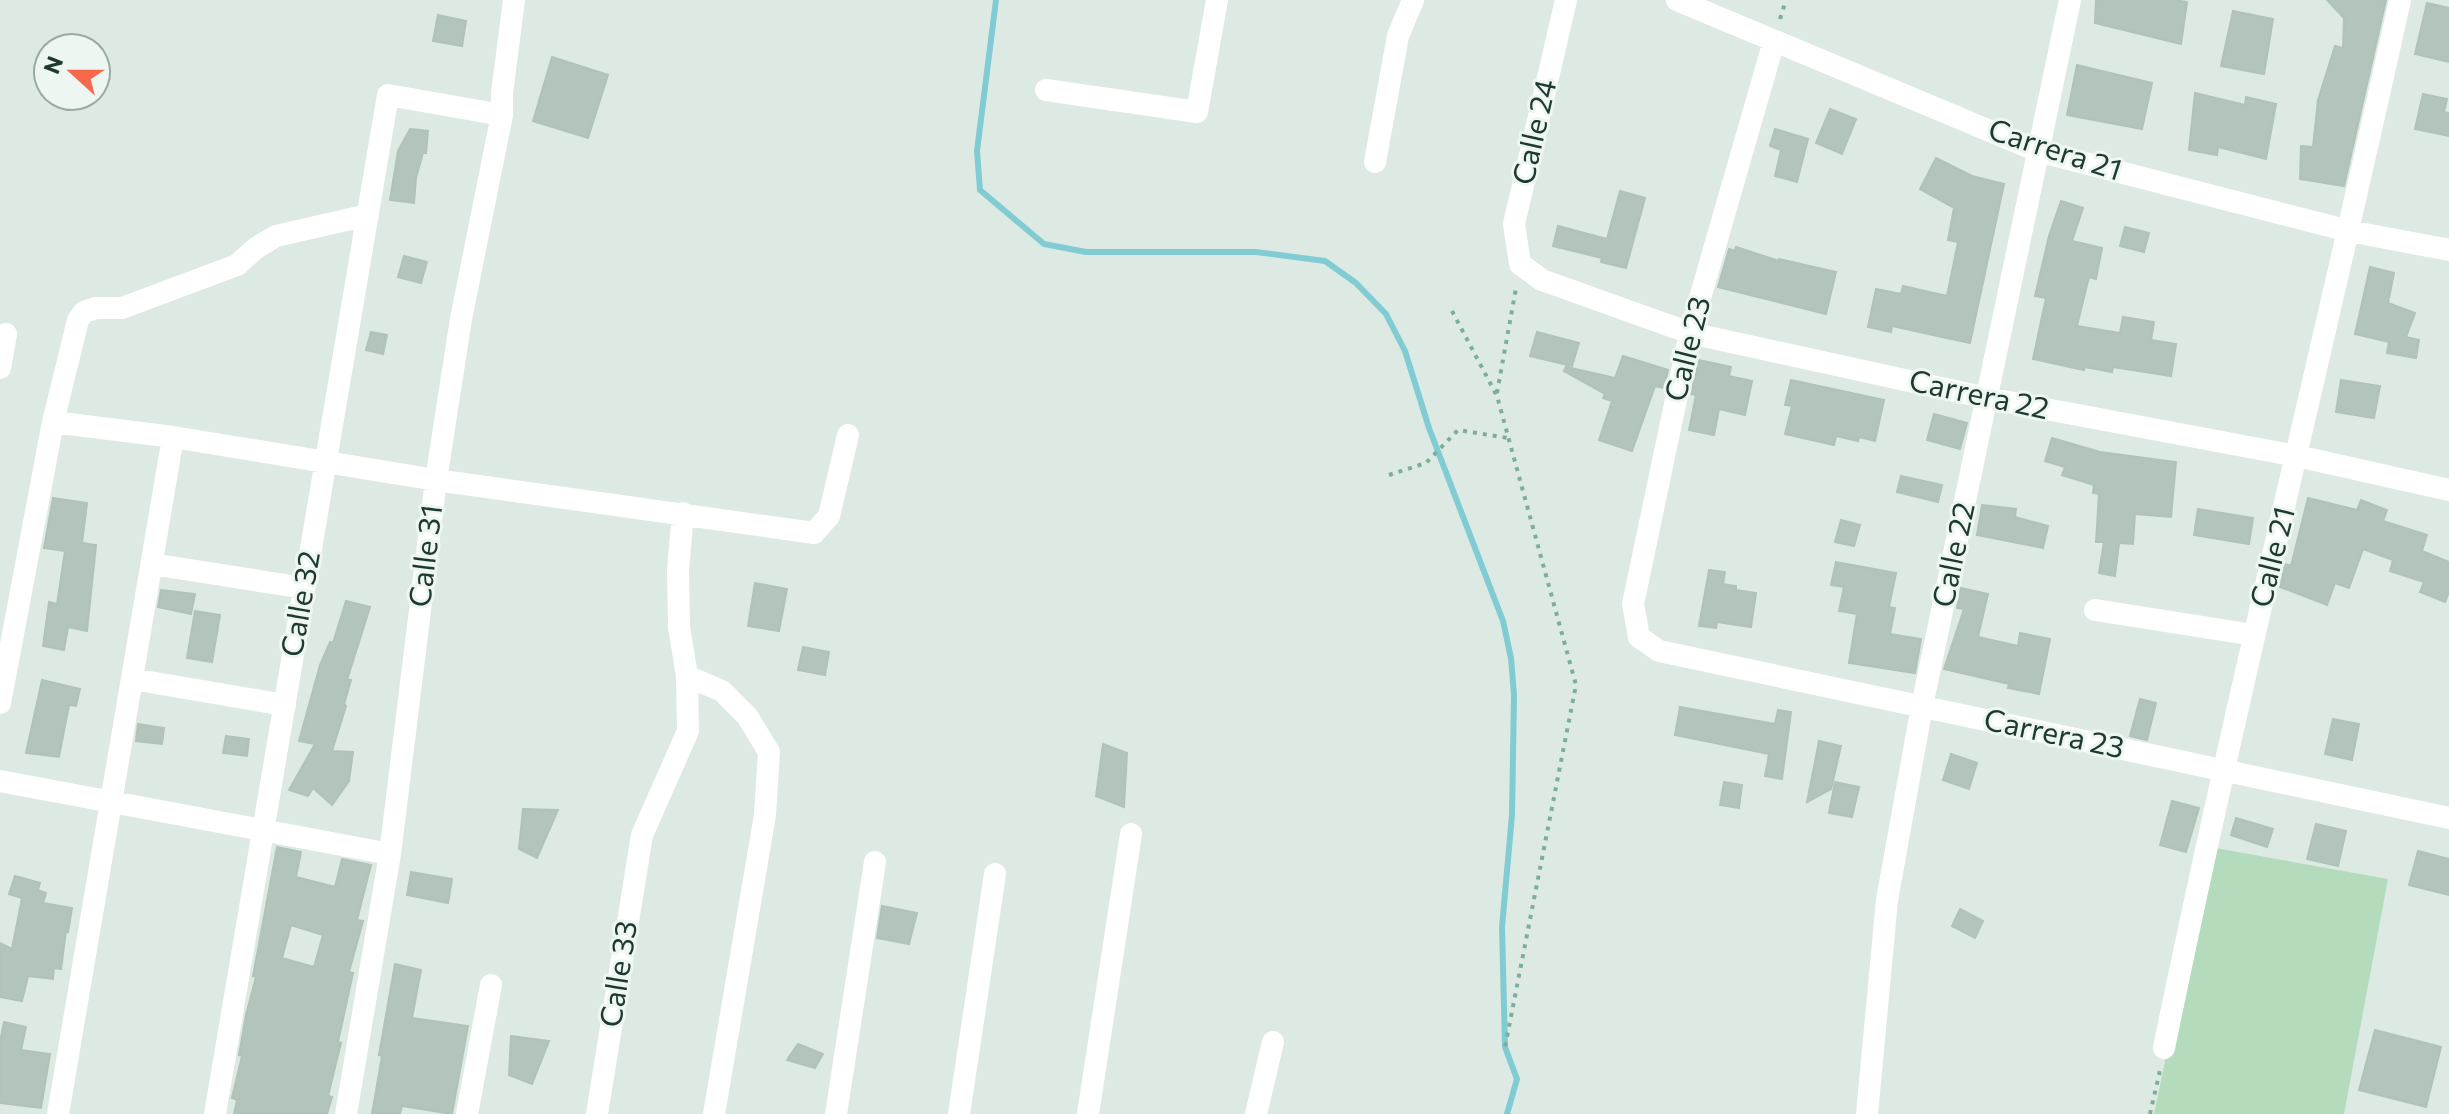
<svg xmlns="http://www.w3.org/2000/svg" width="2449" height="1114" font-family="Commissioner,sans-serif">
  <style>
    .green { fill: #b4dcbc }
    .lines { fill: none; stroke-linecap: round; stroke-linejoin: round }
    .stream { stroke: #81ccd2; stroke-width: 6 }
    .building { fill: #b2c4bb; stroke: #afc3b9; stroke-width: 2; fill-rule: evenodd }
    .path { stroke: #7baf9a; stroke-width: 4; stroke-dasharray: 4 6; stroke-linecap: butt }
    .minor { stroke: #fff; stroke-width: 22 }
    .labels { text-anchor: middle; stroke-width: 6; stroke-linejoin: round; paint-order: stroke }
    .street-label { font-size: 30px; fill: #1e3930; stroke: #edf6f1 }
  </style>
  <rect width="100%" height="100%" fill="#dde9e3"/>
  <path class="green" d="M 2210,847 L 2388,879 L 2344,1114 L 2154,1114 Z"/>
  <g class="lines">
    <path class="stream" d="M 996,0 L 977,151 L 980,190 L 1044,244 L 1086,252 L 1256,252 L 1325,261 L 1356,283 L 1386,314 L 1405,351 L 1429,428 L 1503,621 L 1511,658 L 1514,695 L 1512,815 L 1502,927 L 1505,1047 L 1517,1079 L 1507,1114"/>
  </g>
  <path class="building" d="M 2096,0 L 2175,0 L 2187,2 L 2181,44 L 2095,23 Z
    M 2327,0 L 2386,0 L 2344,186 L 2300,179 L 2301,146 L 2313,147 L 2318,100 L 2335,46 L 2343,48 L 2344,18 Z
    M 2427,3 L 2449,8 L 2449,62 L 2415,54 Z
    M 2233,11 L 2273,19 L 2264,74 L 2221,66 Z
    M 438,15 L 466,21 L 462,46 L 433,41 Z
    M 552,57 L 608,75 L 588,138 L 533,121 Z
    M 2077,65 L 2152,83 L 2142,129 L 2067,115 Z
    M 2195,93 L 2245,105 L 2246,97 L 2276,104 L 2266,159 L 2218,147 L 2217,155 L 2189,150 Z
    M 2423,94 L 2447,99 L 2444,112 L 2449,113 L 2449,136 L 2415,129 Z
    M 1830,109 L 1856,119 L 1842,154 L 1816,143 Z
    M 410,129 L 428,131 L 426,153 L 423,153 L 416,178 L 414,203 L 390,200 L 398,151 Z
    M 1775,129 L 1808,139 L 1797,182 L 1775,176 L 1781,150 L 1770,146 Z
    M 1936,158 L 1972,176 L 2004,184 L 1970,343 L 1892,326 L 1891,332 L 1868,327 L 1876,289 L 1901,294 L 1903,286 L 1947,296 L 1958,242 L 1948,240 L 1954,208 L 1920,189 Z
    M 1620,191 L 1645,198 L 1626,268 L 1601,262 L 1602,258 L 1553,246 L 1558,226 L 1607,239 Z
    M 2061,201 L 2083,208 L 2072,241 L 2102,248 L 2096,279 L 2089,277 L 2077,326 L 2120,333 L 2123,317 L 2154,322 L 2151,340 L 2176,344 L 2171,376 L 2113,367 L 2112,372 L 2085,367 L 2084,370 L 2033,359 L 2046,298 L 2035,296 L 2049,236 Z
    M 2125,227 L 2149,233 L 2144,252 L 2120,246 Z
    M 1736,247 L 1779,261 L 1779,259 L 1836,272 L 1826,314 L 1718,287 L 1729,249 L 1735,251 Z
    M 404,256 L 427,262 L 421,283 L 398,277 Z
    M 2370,267 L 2394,273 L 2388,303 L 2415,313 L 2406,337 L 2419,340 L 2416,358 L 2387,353 L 2389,342 L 2355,334 Z
    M 371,332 L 387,335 L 383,354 L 366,350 Z
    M 1537,332 L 1579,343 L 1572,366 L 1530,356 Z
    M 1623,356 L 1668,370 L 1664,388 L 1655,386 L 1632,451 L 1599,440 L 1612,401 L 1603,398 L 1605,394 L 1564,371 L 1566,367 L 1615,378 Z
    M 1699,360 L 1731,367 L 1729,376 L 1752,381 L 1745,415 L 1719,409 L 1714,435 L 1689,430 L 1696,395 L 1691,394 Z
    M 1791,380 L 1884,400 L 1875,441 L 1859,437 L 1858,441 L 1836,436 L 1834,445 L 1785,434 L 1792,406 L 1785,405 Z
    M 2341,380 L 2380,386 L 2374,418 L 2336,412 Z
    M 1934,414 L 1967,423 L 1960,449 L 1927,440 Z
    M 2052,438 L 2100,452 L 2176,462 L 2171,517 L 2135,514 L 2133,544 L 2119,543 L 2115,576 L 2099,573 L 2104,542 L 2096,542 L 2099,494 L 2093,493 L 2094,485 L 2062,475 L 2065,467 L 2045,461 Z
    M 1901,476 L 1942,485 L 1938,502 L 1897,492 Z
    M 53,498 L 87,503 L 82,543 L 96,545 L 87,631 L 68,627 L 64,650 L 43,646 L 49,602 L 57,604 L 65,551 L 44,548 Z
    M 2308,498 L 2357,510 L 2361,500 L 2387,510 L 2383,521 L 2427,535 L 2422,551 L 2449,562 L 2449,592 L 2445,602 L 2420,592 L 2424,582 L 2390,571 L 2393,560 L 2363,549 L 2349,588 L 2335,583 L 2327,605 L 2280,587 L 2285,564 L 2291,566 Z
    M 1982,505 L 2016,509 L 2015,517 L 2048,526 L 2043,548 L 1977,535 Z
    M 2198,509 L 2253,518 L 2249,544 L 2194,535 Z
    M 1841,520 L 1860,525 L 1854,546 L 1835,542 Z
    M 1836,562 L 1896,573 L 1889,607 L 1895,608 L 1890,634 L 1921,639 L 1915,673 L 1849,663 L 1857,614 L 1839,611 L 1844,587 L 1831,585 Z
    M 1709,570 L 1725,572 L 1723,584 L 1736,586 L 1736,590 L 1756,593 L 1751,627 L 1717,622 L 1716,628 L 1699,626 Z
    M 755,583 L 787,589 L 779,631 L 748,626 Z
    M 1961,588 L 1988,594 L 1978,637 L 2018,646 L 2020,633 L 2050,639 L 2039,694 L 2008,688 L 2009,684 L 1944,669 L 1964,609 L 1957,608 Z
    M 161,590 L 195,594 L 191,614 L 158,607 Z
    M 346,601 L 370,607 L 347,680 L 351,680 L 344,704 L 346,706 L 332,751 L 353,752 L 349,781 L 332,805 L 313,788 L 308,796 L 289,790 L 315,744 L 299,741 L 320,665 L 330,642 L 333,643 Z
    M 195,611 L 220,615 L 212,662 L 187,658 Z
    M 803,647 L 829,652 L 825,675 L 798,670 Z
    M 42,680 L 80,689 L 76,706 L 69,705 L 59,757 L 26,753 Z
    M 2140,699 L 2156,703 L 2147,740 L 2130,736 Z
    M 1680,707 L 1775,724 L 1778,710 L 1791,712 L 1782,779 L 1765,776 L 1769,754 L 1675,735 Z
    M 2333,719 L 2359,724 L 2352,760 L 2325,754 Z
    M 138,724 L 164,728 L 162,744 L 136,741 Z
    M 226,736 L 249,739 L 247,756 L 223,753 Z
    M 1819,741 L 1841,746 L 1831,789 L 1807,802 Z
    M 1103,744 L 1127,753 L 1124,807 L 1096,796 Z
    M 1951,754 L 1977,763 L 1969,789 L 1943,780 Z
    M 1724,782 L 1742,785 L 1739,808 L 1720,805 Z
    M 1835,782 L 1859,787 L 1852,817 L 1829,813 Z
    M 2172,801 L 2199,808 L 2186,852 L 2160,845 Z
    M 523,809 L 558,810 L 537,858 L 519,849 Z
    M 2236,818 L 2273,829 L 2267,847 L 2231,835 Z
    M 2316,824 L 2346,831 L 2338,866 L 2307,859 Z
    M 277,847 L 301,852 L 296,877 L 335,887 L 342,859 L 371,865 L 357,920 L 363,921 L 349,972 L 353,973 L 338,1042 L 341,1043 L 328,1096 L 332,1097 L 327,1114 L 234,1114 L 237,1100 L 232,1098 L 242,1056 L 239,1055 L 246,1015 L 256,977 L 253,976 ZM 291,925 L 323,935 L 314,967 L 282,958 Z
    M 2418,851 L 2449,859 L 2449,895 L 2409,885 Z
    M 411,872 L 452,879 L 448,903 L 407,895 Z
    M 15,876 L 40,883 L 38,890 L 46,893 L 43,903 L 72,908 L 68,932 L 66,931 L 61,969 L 54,968 L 53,979 L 28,976 L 22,1001 L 0,997 L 0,943 L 12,949 L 22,898 L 9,894 Z
    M 882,906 L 917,913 L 909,944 L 877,938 Z
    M 1960,909 L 1983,921 L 1975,938 L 1952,926 Z
    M 395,964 L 421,970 L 412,1018 L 468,1026 L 452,1114 L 402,1106 L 400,1114 L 372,1114 L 382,1056 L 379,1055 Z
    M 4,1022 L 26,1027 L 21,1050 L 50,1054 L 41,1108 L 0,1103 L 0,1042 Z
    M 2375,1030 L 2441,1047 L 2426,1107 L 2359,1090 Z
    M 511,1036 L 549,1041 L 532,1084 L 509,1075 Z
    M 798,1044 L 823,1054 L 815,1068 L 787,1060 Z"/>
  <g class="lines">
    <path class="path" d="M 1780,19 L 1786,0
      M 1452,311 L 1497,396 L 1576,685 L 1505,1047
      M 1497,393 L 1516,288
      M 1389,475 L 1426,463 L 1458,430 L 1508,438
      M 2150,1114 L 2161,1066"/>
    <path class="minor" d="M 1566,0 L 1514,224 L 1520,264 L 1542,280 L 1690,333 L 1987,398 L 2297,456 L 2449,490
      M 1677,0 L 2038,151 L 2349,231 L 2449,250
      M 1774,41 L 1690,333 L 1633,604 L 1639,637 L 1659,651 L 2449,818
      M 1046,90 L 1197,112 L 1217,0
      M 1375,162 L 1398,36 L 1413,0
      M 0,368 L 6,334
      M 53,422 L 173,437 L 436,480 L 814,533 L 829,516 L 848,435
      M 152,564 L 304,588
      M 2095,610 L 2254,635
      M 687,676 L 722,691 L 747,716 L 769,752 L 765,815 L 714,1114
      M 132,679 L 285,705
      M 0,703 L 53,422 L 78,320 L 84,312 L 96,308 L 122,308 L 237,265 L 256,248 L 276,236 L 368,215
      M 0,781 L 390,854
      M 2164,1048 C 2236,697 2323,350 2400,0
      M 58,1114 L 173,437
      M 215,1114 L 388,95 L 502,115
      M 346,1114 L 390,854 L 436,480 L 461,319 L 502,115 L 502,93 L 514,0
      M 467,1114 L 491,985
      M 597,1114 L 642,835 L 688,731 L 687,676 L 679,627 L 678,570 L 683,513
      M 836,1114 L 875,862
      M 959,1114 L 995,874
      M 1088,1114 L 1131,834
      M 1256,1114 L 1273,1042
      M 1867,1114 L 1887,900 L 1922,706 L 2070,0"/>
  </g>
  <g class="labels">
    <g class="street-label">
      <text transform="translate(1535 132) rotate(-77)" y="10">Calle 24</text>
      <text transform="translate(2055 150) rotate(18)" y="10">Carrera 21</text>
      <text transform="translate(1688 349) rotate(-76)" y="10">Calle 23</text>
      <text transform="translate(1979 395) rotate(12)" y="10">Carrera 22</text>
      <text transform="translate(1954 555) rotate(-78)" y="10">Calle 22</text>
      <text transform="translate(426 556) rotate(-83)" y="10">Calle 31</text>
      <text transform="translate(2273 557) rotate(-76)" y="10">Calle 21</text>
      <text transform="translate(301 604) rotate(-80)" y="10">Calle 32</text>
      <text transform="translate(2054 734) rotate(12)" y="10">Carrera 23</text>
      <text transform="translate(619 974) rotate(-81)" y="10">Calle 33</text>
    </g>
  </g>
  <g transform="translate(72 72) rotate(291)"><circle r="38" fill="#edf6f1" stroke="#9aaaa4" stroke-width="2"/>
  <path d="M0-6L14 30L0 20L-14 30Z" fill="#f7694d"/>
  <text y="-12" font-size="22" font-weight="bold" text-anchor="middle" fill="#1e3930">N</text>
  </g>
</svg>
